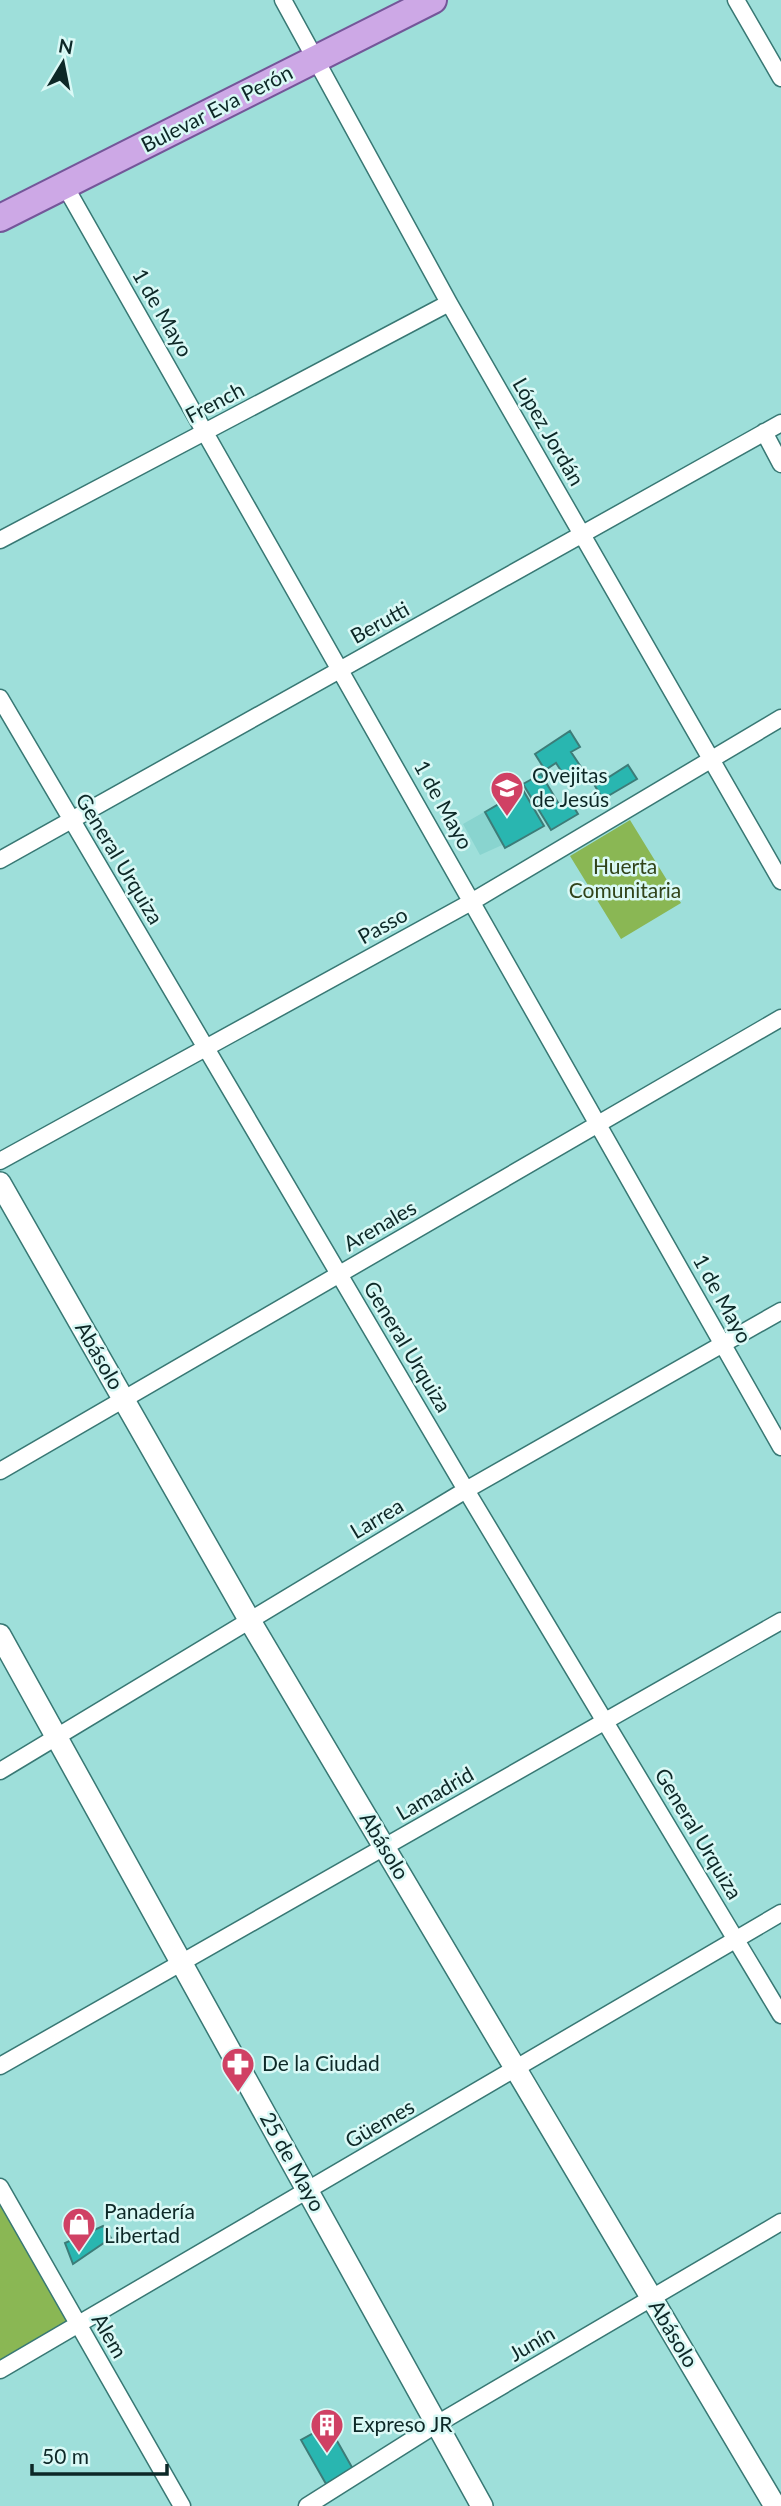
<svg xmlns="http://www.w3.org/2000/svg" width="781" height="2506" font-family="Lato,sans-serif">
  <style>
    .built { fill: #89d4cf }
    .green { fill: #8ab754 }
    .building { fill: #29b6b0; stroke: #3c7c78; stroke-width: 2 }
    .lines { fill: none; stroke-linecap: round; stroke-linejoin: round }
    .minor-casing { stroke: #387874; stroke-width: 19 }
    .tertiary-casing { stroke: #387874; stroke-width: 24 }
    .primary-casing { stroke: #745699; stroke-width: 30 }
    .minor { stroke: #fff; stroke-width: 16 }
    .tertiary { stroke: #fff; stroke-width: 21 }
    .primary { stroke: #cda8e6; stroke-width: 26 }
    .labels { text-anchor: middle; stroke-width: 5; stroke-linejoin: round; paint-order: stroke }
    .street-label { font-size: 21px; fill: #0d2827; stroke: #daf9f6 }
    .poi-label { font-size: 21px; fill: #0d2827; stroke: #daf9f6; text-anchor: start }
    .park-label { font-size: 21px; fill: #31441a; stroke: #daf9f6 }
  </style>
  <rect width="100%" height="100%" fill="#9edfda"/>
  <path class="built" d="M 523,790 L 544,826 L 480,855 L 463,824 Z"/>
  <path class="green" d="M 630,820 L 681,903 L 621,939 L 570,856 Z
    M 0,2187 L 78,2324 L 0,2370 Z"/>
  <path class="building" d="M 570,731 L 580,747 L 571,752 L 585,773 L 569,783 L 556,763 L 545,770 L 535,754 Z
    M 628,765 L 637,779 L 603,799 L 595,786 Z
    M 541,774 L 560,806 L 570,801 L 578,814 L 551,830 L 523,784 Z
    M 523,790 L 544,826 L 505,848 L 485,812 Z
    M 103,2226 L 111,2238 L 73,2264 L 65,2243 Z
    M 328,2425 L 353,2469 L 326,2484 L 301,2440 Z"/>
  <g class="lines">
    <defs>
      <path id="minor" d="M 283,0 L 449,303 L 781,881
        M 736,0 L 781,78
        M 65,186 L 781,1447
        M 764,432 L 781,464
        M 0,540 L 449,303
        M 0,698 L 466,1490 L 781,2015
        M 0,860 L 781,423
        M 0,1161 L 473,901 L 781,718
        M 0,1471 L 781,1018
        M 0,1771 L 466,1490 L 781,1311
        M 0,2066 L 781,1621
        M 0,2187 L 182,2506
        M 0,2370 L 781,1913
        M 307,2506 L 437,2424 L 781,2222"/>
      <path id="tertiary" d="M 0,1183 L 250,1621 L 775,2506
        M 0,1635 L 482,2506"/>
      <path id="primary" d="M 0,218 L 433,0"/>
    </defs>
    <use href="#minor" class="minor-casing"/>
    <use href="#tertiary" class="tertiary-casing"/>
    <use href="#primary" class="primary-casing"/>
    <use href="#minor" class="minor"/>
    <use href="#tertiary" class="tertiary"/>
    <use href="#primary" class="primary"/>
  </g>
  <defs>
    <symbol id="school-pin" viewBox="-11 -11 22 30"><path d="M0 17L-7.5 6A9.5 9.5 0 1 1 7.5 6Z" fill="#d04164" stroke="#daf9f6"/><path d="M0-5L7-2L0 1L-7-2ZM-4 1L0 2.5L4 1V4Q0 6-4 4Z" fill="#fff"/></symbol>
    <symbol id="pharmacy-pin" viewBox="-11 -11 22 30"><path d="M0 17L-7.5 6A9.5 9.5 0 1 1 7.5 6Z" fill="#d04164" stroke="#daf9f6"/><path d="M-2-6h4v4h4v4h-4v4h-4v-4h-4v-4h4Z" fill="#fff"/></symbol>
    <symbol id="shop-pin" viewBox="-11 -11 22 30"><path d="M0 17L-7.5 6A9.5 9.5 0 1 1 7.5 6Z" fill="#d04164" stroke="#daf9f6"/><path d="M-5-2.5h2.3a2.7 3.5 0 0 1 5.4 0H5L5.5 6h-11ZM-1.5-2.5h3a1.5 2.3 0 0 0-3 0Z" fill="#fff"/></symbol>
    <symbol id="building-pin" viewBox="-11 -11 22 30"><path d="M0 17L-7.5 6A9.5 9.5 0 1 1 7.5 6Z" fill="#d04164" stroke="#daf9f6"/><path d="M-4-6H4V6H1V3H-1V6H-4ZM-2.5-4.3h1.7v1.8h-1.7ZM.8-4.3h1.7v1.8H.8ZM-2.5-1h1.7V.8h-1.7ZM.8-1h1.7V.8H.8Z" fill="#fff"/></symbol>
  </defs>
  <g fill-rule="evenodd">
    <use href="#school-pin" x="488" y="769" width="38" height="52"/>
    <use href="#pharmacy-pin" x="219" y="2045" width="38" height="52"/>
    <use href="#shop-pin" x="60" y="2205" width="38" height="52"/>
    <use href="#building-pin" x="308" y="2406" width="38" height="52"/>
  </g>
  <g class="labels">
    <g class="street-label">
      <text transform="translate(217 109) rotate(-27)" y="7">Bulevar Eva Perón</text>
      <text transform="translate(162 313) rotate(60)" y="7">1 de Mayo</text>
      <text transform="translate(215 403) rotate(-28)" y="7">French</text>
      <text transform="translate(548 432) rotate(60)" y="7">López Jordán</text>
      <text transform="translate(380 623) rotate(-29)" y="7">Berutti</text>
      <text transform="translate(443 805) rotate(61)" y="7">1 de Mayo</text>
      <text transform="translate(119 859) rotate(59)" y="7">General Urquiza</text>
      <text transform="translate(383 926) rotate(-29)" y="7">Passo</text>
      <text transform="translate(380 1226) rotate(-30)" y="7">Arenales</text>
      <text transform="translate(722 1299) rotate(61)" y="7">1 de Mayo</text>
      <text transform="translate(407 1347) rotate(59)" y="7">General Urquiza</text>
      <text transform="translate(99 1356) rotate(60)" y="7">Abásolo</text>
      <text transform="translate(377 1519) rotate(-31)" y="7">Larrea</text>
      <text transform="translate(435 1794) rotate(-30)" y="7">Lamadrid</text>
      <text transform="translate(698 1834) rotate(59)" y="7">General Urquiza</text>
      <text transform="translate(384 1846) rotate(59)" y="7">Abásolo</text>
      <text transform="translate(380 2124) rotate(-30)" y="7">Güemes</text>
      <text transform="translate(292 2162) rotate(61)" y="7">25 de Mayo</text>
      <text transform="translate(673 2334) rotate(59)" y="7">Abásolo</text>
      <text transform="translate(109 2336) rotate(60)" y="7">Alem</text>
      <text transform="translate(532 2344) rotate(-30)" y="7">Junín</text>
    </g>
    <g class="poi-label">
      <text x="532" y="783">Ovejitas<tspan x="532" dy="24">de Jesús</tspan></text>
      <text x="262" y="2071">De la Ciudad</text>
      <text x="104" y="2219">Panadería<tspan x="104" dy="24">Libertad</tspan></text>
      <text x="352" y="2432">Expreso JR</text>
    </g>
    <g class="park-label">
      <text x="625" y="874">Huerta<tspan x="625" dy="24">Comunitaria</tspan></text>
    </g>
  </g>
  <g transform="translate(63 63) rotate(10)" stroke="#daf9f6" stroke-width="5" paint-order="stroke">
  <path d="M0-5L12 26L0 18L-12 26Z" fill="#0d2827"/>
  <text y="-10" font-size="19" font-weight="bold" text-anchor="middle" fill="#0d2827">N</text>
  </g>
  <path d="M32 2464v10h135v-10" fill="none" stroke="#0d2827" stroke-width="3.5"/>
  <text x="42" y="2464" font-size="21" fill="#0d2827" stroke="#daf9f6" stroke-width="5" paint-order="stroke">50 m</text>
</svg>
